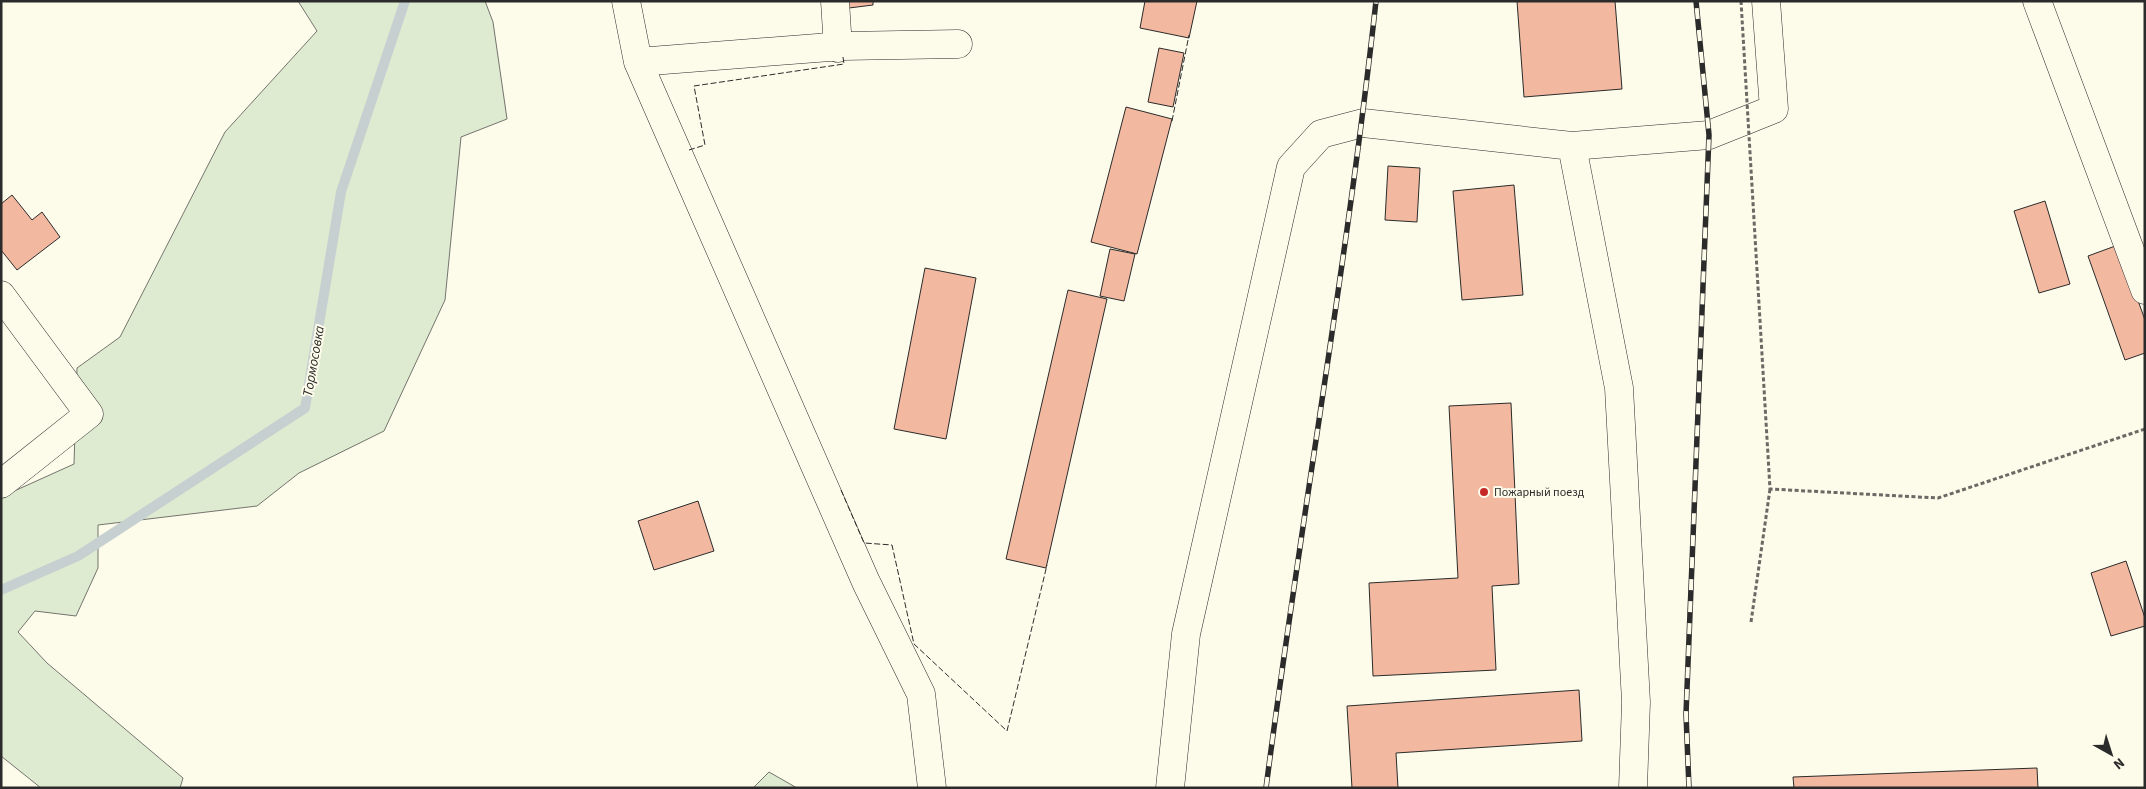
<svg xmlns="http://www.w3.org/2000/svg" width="2146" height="789" font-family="'Source Sans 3',sans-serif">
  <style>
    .green { fill: #deebd1; stroke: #74746e }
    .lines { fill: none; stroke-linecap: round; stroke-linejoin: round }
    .stream { stroke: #c7d0d0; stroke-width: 10 }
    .building { fill: #f2b8a0; stroke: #2b2b2b }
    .minor-casing { stroke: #2b2b2b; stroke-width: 29 }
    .path { stroke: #6a6964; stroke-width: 3; stroke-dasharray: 4 2.5; stroke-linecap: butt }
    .minor { stroke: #fdfbea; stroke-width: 28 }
    .rail-casing { stroke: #2b2b2b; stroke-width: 5.5 }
    .rail { stroke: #fdfbea; stroke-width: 4; stroke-dasharray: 11; stroke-linecap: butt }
    .path-bridge { stroke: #6a6964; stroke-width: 3; stroke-dasharray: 4 2.5; stroke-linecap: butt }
    .fence { stroke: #2b2b2b; stroke-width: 1; stroke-dasharray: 6 2.5; stroke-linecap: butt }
    .poi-dot { fill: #c62828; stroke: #fdfbea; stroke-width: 2 }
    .labels { text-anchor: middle; stroke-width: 4; stroke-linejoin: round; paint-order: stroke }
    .poi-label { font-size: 12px; fill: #2b2b2b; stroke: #fdfbea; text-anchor: start }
    .water-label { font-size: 14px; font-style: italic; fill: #2b2b2b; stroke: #fdfbea }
  </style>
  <rect width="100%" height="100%" fill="#fdfbea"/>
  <path class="green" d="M 298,1 L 485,1 L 493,22 L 507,119 L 461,137 L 445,300 L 384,431 L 299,473 L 257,506 L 98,525 L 98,568 L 76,616 L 35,611 L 18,632 L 47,663 L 183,778 L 180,788 L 41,788 L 1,756 L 1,497 L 74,464 L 77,368 L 120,337 L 225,132 L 317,31 Z
    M 769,772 L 797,788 L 753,788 Z"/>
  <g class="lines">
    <path class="stream" d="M 1,590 L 78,556 L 305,408 L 341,192 L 405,1"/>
  </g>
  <path class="building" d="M 840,1 L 873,1 L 873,5 L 841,9 Z
    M 1145,1 L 1197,1 L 1189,38 L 1140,28 Z
    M 1517,1 L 1615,1 L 1622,89 L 1524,97 Z
    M 1159,48 L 1184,53 L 1173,107 L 1148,102 Z
    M 1126,107 L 1172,119 L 1137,254 L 1091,242 Z
    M 1388,166 L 1420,168 L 1417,222 L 1385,220 Z
    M 1514,185 L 1523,295 L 1462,300 L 1453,191 Z
    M 12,195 L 32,220 L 42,212 L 60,237 L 17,270 L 1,250 L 1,204 Z
    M 2045,201 L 2070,284 L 2039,293 L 2014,211 Z
    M 2118,245 L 2145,320 L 2145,353 L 2125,360 L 2088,256 Z
    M 1110,249 L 1135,254 L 1124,301 L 1100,296 Z
    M 925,268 L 976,278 L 946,439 L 894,429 Z
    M 1068,290 L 1107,299 L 1046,568 L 1006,559 Z
    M 1511,403 L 1519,584 L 1492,586 L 1496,670 L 1373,676 L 1369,583 L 1458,578 L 1449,406 Z
    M 698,501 L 714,551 L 654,570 L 638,521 Z
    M 2126,561 L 2145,618 L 2145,626 L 2111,636 L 2091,573 Z
    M 1579,690 L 1582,741 L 1396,753 L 1398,788 L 1352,788 L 1347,706 Z
    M 2037,768 L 2038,788 L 1794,788 L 1793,777 Z"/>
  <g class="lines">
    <defs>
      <path id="minor" d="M 626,1 L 638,62 L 866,582 L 921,694 L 932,788
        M 835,1 L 838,48
        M 2037,1 L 2145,290
        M 638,62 L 843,46 L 958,44
        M 1,295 L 89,414 L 1,484
        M 1170,788 L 1186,634 L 1291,167 L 1321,134 L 1363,123 L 1572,146
        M 1633,788 L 1636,702 L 1619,388 L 1572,146 L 1709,135 L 1774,109 L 1766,1"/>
    </defs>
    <use href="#minor" class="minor-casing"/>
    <path class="path" d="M 1751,622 L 1770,489"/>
    <use href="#minor" class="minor"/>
    <defs>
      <path id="rail" d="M 1266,788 C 1300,525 1347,264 1376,1
        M 1689,788 L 1686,714 L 1709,135 L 1696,1"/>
    </defs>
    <use href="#rail" class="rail-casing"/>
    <use href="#rail" class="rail"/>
    <path class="path-bridge" d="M 1741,1 L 1770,489 L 1938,498 L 2145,429"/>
    <path class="fence" d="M 1172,121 L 1189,35
      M 689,150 L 705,145 L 694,86 L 844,64 L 843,57
      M 841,490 L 864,543 L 892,545 L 914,644 L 1007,731 L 1047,565"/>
  </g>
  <circle class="poi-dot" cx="1484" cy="492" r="5"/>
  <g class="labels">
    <g class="poi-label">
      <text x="1494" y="496">Пожарный поезд</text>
    </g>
    <g class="water-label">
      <text transform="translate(313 361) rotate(-80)" y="5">Тормосовка</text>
    </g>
  </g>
  <rect width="2146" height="789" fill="none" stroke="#2b2b2b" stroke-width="5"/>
  <g transform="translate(2111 754) rotate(141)" stroke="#fdfbea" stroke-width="4" paint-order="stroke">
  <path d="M0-4L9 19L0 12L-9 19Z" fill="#2b2b2b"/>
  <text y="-8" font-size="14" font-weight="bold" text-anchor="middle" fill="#2b2b2b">N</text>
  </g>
</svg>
